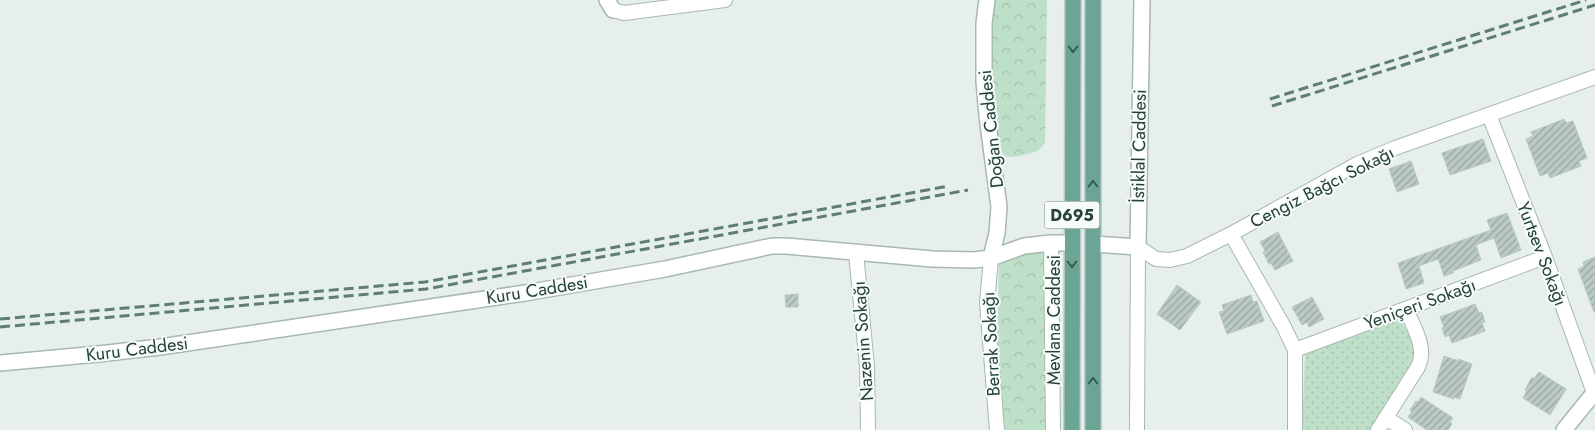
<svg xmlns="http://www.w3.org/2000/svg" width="1595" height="430" font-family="Jost,sans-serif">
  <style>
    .forest { fill: url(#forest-crowns) }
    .park { fill: url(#park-dots) }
    .building { fill: url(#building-hatch); stroke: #b8c9c2 }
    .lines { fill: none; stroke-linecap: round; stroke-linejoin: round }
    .minor-casing { stroke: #a8b8b2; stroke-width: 16 }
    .tertiary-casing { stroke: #a8b8b2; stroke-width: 18 }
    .primary-casing { stroke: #c2cac8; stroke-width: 18 }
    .minor { stroke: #fff; stroke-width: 14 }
    .tertiary { stroke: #fff; stroke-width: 15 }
    .primary { stroke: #6aa596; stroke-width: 15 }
    .rail { stroke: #5f7d75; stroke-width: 3; stroke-dasharray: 10 5; stroke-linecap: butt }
    .oneway { stroke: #365b51 }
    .labels { text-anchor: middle; stroke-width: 4; stroke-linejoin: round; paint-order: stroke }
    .shield { fill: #f7fbf9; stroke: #637a73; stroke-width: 1 }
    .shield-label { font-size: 16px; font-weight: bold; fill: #24423a }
    .street-label { font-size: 18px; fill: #24423a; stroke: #f7fbf9 }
  </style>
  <defs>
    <pattern id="forest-crowns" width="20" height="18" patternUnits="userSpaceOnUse" patternTransform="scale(1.25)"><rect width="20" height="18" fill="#bfe0c8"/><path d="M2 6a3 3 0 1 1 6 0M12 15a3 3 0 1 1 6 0" fill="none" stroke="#a4c1ad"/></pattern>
    <pattern id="park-dots" width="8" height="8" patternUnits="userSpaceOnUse" patternTransform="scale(1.25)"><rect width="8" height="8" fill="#bfe0c8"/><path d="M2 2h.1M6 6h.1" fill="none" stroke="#a4c1ad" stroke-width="1.8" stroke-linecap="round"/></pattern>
    <pattern id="building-hatch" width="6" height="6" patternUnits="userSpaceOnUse" patternTransform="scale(1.25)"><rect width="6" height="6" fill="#bbcac4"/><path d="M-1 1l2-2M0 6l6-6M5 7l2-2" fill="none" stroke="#98a6a0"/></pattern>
  </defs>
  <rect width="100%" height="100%" fill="#e6efeb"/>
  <path class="forest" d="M 995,0 L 1047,0 L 1045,143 C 1039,152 1032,153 1022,155 C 1017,156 1009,159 1004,155 C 989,144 988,19 995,0 Z
    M 1042,251 L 1044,258 L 1048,430 L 1003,430 L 997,347 L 999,262 L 1014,255 Z"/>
  <path class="park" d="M 1391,321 L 1400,321 C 1411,333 1415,345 1415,361 L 1370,430 L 1302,430 L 1305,355 L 1312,350 Z"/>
  <path class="building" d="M 1564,119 L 1566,123 L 1573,121 L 1587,158 L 1579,161 L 1581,166 L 1550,178 L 1548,173 L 1540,176 L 1526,139 L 1533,136 L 1531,132 Z
    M 1483,139 L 1491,161 L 1450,175 L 1442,153 Z
    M 1411,161 L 1419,184 L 1397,192 L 1389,169 Z
    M 1507,213 L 1521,250 L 1501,258 L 1494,238 L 1476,245 L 1481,260 L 1453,271 L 1453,273 L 1444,276 L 1438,259 L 1419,266 L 1424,283 L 1406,289 L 1398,263 L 1491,230 L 1487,220 Z
    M 1278,232 L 1293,261 L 1275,270 L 1271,263 L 1269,264 L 1263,252 L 1265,251 L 1260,242 Z
    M 1595,257 L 1595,312 L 1594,312 L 1578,269 L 1584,266 L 1583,262 Z
    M 1177,285 L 1201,302 L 1180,330 L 1157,314 Z
    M 798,294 L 798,307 L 786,307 L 785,295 Z
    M 1251,295 L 1253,302 L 1257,301 L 1264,321 L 1227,334 L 1219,312 L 1224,311 L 1222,305 Z
    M 1312,297 L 1324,319 L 1309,327 L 1307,322 L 1302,325 L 1292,307 Z
    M 1475,304 L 1479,313 L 1482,312 L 1485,322 L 1482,323 L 1485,331 L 1452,343 L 1449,335 L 1445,337 L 1442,328 L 1444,327 L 1440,317 Z
    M 1444,356 L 1459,361 L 1458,359 L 1472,364 L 1460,399 L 1454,397 L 1454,399 L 1433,392 Z
    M 1539,372 L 1566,389 L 1550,415 L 1523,398 L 1527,391 L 1525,390 L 1532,377 L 1534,379 Z
    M 1421,397 L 1453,418 L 1450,422 L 1452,424 L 1448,430 L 1427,430 L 1408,417 L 1412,411 L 1410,410 L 1416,401 L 1418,402 Z"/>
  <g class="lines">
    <defs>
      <path id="minor" d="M 613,10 L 624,13 L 725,0
        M 1489,115 L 1545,257 L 1594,393
        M 1231,234 L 1284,327 L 1295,350 L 1295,430
        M 1051,243 L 1053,430
        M 1138,247 L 1156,259 L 1170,260 L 1187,256 L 1231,234 L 1357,164 L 1395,148 L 1595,77
        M 856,253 L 867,366 L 868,430
        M 991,258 L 987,303 L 997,430
        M 1295,350 L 1545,257
        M 1386,418 L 1405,430
        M 1137,430 L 1138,247
        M 1378,430 L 1418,367 C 1420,362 1422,357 1421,351 C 1421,339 1411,321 1406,309"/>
      <path id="tertiary" d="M 607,0 L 613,10
        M 987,0 L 984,23 L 984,81 L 987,116 L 999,207 L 997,233 L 991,258
        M 1093,244 L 1138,247 L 1142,0
        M 0,363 L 98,354 L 160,347 L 525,293 L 665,269 L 772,246 L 786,246 L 932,259 L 974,260 L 991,258 L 1024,246 L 1051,243 L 1072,243
        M 1564,430 L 1594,393"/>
      <path id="primary" d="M 1093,0 L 1093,430
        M 1072,430 L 1073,0"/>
    </defs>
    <use href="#minor" class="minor-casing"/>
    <use href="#tertiary" class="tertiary-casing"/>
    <use href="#primary" class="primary-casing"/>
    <use href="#minor" class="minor"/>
    <use href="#tertiary" class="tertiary"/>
    <use href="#primary" class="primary"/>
    <path class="rail" d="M 1270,99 L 1586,0
      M 1272,106 L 1595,5
      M 0,319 L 425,282 L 949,186
      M 0,327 L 426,289 L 968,190"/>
  </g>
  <defs><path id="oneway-chevron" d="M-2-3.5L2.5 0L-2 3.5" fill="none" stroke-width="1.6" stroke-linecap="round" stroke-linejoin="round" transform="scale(1.25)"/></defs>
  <g class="oneway">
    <use href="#oneway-chevron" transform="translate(1073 49) rotate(90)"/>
    <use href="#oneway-chevron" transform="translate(1093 184) rotate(-90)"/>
    <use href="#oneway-chevron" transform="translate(1072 264) rotate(90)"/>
    <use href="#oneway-chevron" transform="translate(1093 381) rotate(-90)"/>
  </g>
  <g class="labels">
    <rect class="shield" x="1044.5" y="201.5" width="55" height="27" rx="4"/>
    <g class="shield-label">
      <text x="1072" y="221">D695</text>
    </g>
    <g class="street-label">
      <text transform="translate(991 129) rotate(-96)" y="6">Doğan Caddesi</text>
      <text transform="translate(1139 146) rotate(-89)" y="6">İstiklal Caddesi</text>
      <text transform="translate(1322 187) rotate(-27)" y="6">Cengiz Bağcı Sokağı</text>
      <text transform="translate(1542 254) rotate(69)" y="6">Yurtsev Sokağı</text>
      <text transform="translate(537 290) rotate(-9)" y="6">Kuru Caddesi</text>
      <text transform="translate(1420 304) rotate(-20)" y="6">Yeniçeri Sokağı</text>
      <text transform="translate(1054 320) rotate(-90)" y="6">Mevlana Caddesi</text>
      <text transform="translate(863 341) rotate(-94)" y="6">Nazenin Sokağı</text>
      <text transform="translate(991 344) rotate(-93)" y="6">Berrak Sokağı</text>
      <text transform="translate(137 349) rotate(-7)" y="6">Kuru Caddesi</text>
    </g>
  </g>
</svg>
